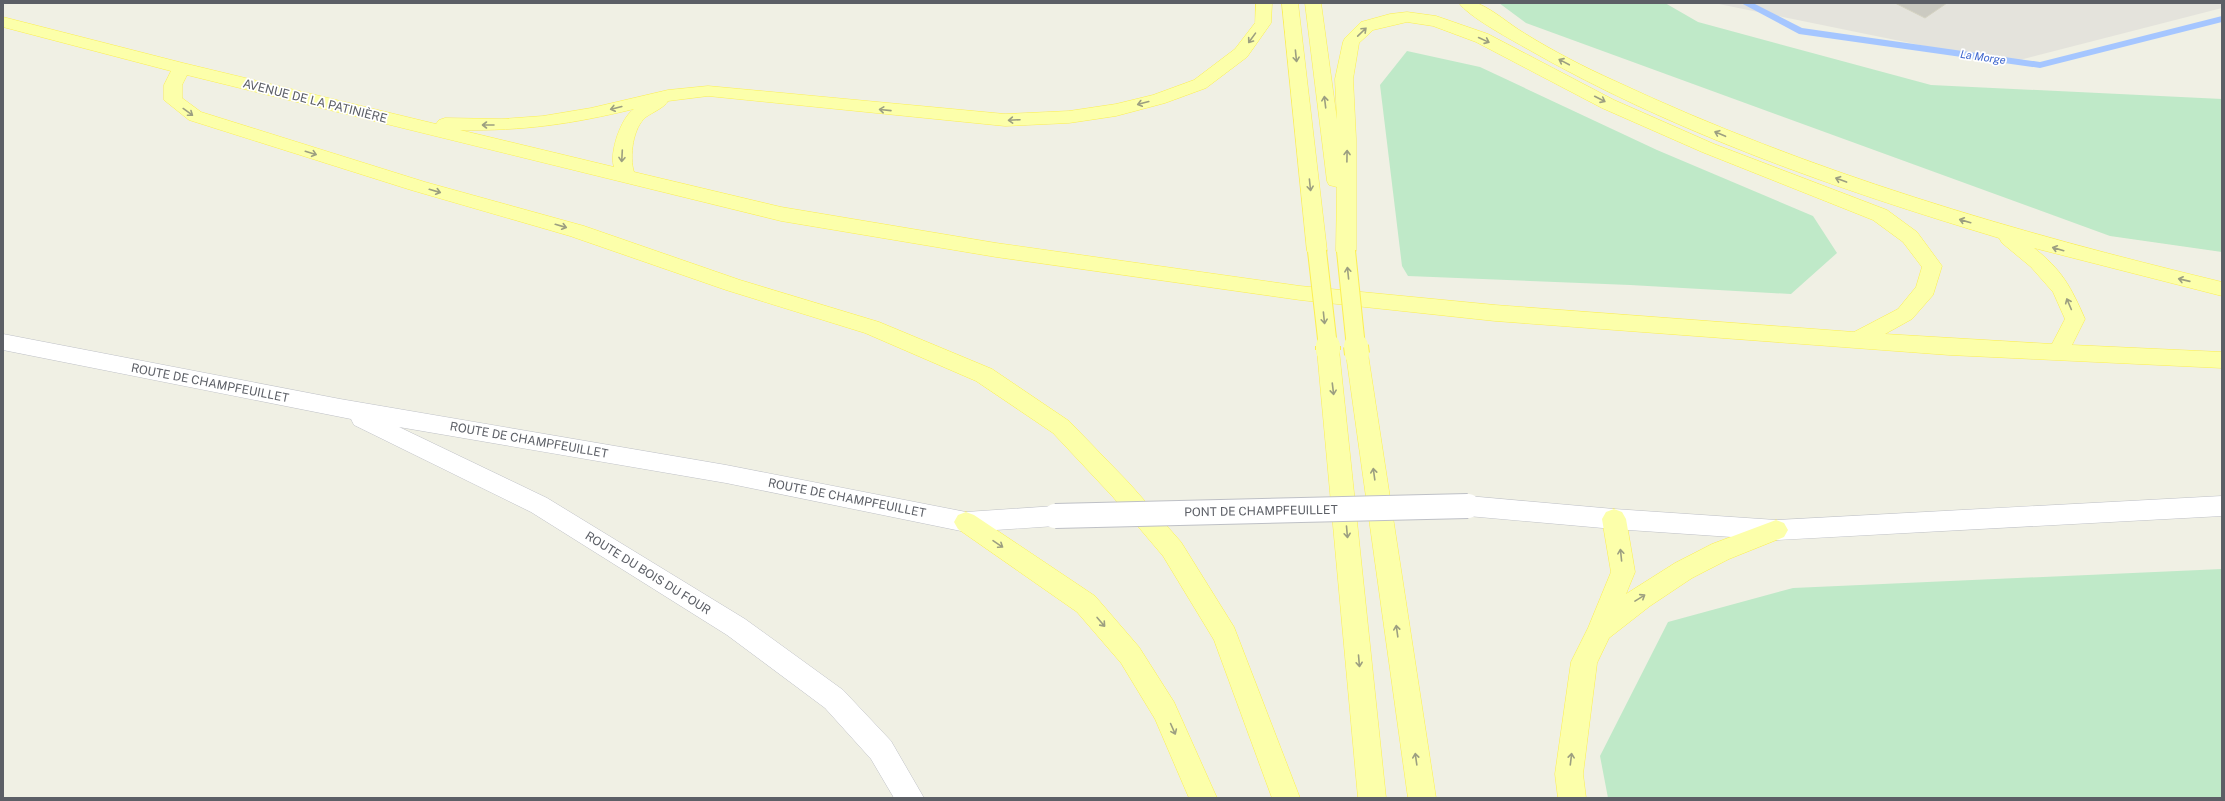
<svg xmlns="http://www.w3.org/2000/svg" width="2225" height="801" font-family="'Public Sans',sans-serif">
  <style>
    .industrial { fill: #e4e3dc }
    .green { fill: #bfe9c8 }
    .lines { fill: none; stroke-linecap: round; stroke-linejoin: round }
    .stream { fill: #a5c6ff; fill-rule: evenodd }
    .building { fill: #cbcac1; stroke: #d5d3c2 }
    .minor-casing { stroke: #bec0c6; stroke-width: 1 }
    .major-casing { stroke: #fcef51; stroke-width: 1 }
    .minor { fill: #fff; fill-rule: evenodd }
    .major { fill: #fcffaa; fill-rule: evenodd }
    .minor-bridge-casing { stroke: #bec0c6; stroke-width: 26; stroke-linecap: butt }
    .major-bridge-far1-casing { stroke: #fcef51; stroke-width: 20; stroke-linecap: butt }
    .major-bridge-casing { stroke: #fcef51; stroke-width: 26; stroke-linecap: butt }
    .minor-bridge { stroke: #fff; stroke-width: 24 }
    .major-bridge-far1 { stroke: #fcffaa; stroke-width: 18 }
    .major-bridge { stroke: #fcffaa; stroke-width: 24 }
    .oneway { stroke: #9c9f81 }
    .labels { text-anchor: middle; stroke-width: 3.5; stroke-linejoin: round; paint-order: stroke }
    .far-water-label { font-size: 11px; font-style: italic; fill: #3e66cd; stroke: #fff }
    .street-label { font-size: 12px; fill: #5c5f66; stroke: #fff }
  </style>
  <rect width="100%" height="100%" fill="#f0f0e4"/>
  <path class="industrial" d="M 1714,3 L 2222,3 L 2222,8 L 2008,63 Z"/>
  <path class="green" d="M 1499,3 L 1665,3 L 1698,22 L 1931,85 L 2222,99 L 2222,252 L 2110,236 L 1526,23 Z
    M 1407,51 L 1480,67 L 1657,150 L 1813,216 L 1837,253 L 1791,294 L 1630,285 L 1408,276 L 1402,266 L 1380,85 Z
    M 2222,569 L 2222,798 L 1608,798 L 1600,756 L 1668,622 L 1793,588 Z"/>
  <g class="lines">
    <path class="stream" d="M 1741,3 L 1753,3 L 1802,28 L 2040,62 L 2222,16 L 2222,22 L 2040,68 L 1799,34 Z"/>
  </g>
  <path class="building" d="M 1895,3 L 1947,3 L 1925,18 Z"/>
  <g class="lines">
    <defs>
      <path id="minor" d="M 3,334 L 340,399 L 726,465 L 966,512 L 1055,506 L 1063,509 L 1067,516 L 1063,523 L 1055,526 L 966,532 L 726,483 L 399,427 L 547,498 L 745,619 L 843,690 L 891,741 L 924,798 L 894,798 L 871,759 L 825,708 L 727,635 L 531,512 L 354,425 L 351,419 L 3,350 Z
        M 1468,496 L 1614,509 L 1776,520 L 2222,496 L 2222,516 L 1776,540 L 1614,529 L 1468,516 L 1460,513 L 1456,506 L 1460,499 Z"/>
      <path id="major" d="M 1256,3 L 1272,3 L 1271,23 L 1247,57 L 1206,88 L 1165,103 L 1116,116 L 1069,123 L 1005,126 L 708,96 L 668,101 C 664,108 653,112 646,117 C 633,127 629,157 634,172 L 781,207 L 996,243 L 1300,286 L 1495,305 L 1854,332 L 1898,309 L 1916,287 L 1922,267 L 1903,242 L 1873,220 L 1702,152 L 1602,108 L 1476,42 L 1433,26 L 1407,22 L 1373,30 L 1359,43 L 1353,79 L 1356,139 L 1356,251 L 1353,256 L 1346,258 L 1339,256 L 1336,251 L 1337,187 L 1329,185 L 1327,181 L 1305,3 L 1321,3 L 1337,120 L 1335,79 L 1343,42 L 1345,38 L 1361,22 L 1390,14 L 1407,12 L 1436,16 L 1488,34 L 1614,100 L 1714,144 L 1887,210 L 1917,232 L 1942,266 L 1933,295 L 1912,319 L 1885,334 L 2052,344 L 2065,319 L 2053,292 L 2031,267 L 2002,243 L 1999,238 C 1836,189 1672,132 1524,47 C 1508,38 1468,16 1459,3 C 1465,3 1474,2 1479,4 C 1495,11 1509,24 1524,33 C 1553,51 1584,67 1615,81 C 1809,172 2014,232 2222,282 L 2222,296 L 2034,248 C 2062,270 2071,287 2085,319 L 2072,345 L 2222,352 L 2222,368 L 1949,355 L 1495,321 L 1300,300 L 996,257 L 781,221 L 187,75 L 182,85 L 182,98 L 201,112 L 425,182 L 584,226 L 740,280 L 879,322 L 992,369 L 1069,421 L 1129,483 L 1181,542 L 1234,627 L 1300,798 L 1272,798 L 1214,640 L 1163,556 L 1113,497 L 1053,433 L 976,381 L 865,333 L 726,290 L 570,236 L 411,190 L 189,120 L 164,100 L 164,85 L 171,71 L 3,27 L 3,17 L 183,63 L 436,124 L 439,120 L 445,118 L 502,119 L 543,116 L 591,108 L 668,90 L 708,86 L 1005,114 L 1069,111 L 1116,104 L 1153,95 L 1194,80 L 1235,49 L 1255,23 ZM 634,109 C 621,117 609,153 614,167 L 460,130 C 524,131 572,124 634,109 Z
        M 1282,3 L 1298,3 L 1327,251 L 1324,256 L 1317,258 L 1310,256 L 1307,251 Z
        M 1328,342 L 1336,344 L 1339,350 L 1386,798 L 1358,798 L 1317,350 L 1320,344 Z
        M 1357,346 L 1365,348 L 1368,354 L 1436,798 L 1408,798 L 1346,354 L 1349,348 Z
        M 1614,509 L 1622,512 L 1626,519 L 1635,572 L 1626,594 L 1675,563 L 1712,544 L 1776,520 L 1784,523 L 1788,530 L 1784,537 L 1729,559 L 1692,578 L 1650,606 L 1609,638 L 1597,663 L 1583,774 L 1586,798 L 1558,798 L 1555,774 L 1571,662 L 1588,628 L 1611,572 L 1602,519 L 1606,512 Z
        M 966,512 L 974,515 L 1095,596 L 1139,647 L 1174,702 L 1217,798 L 1189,798 L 1155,719 L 1121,663 L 1077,612 L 958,529 L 954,522 L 958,515 Z"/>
    </defs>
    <use href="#minor" class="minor-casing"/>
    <use href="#major" class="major-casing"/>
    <use href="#minor" class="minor"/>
    <use href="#major" class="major"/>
    <defs>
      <path id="minor-bridge" d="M 1055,516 L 1468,506"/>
      <path id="major-bridge-far1" d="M 1317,251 L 1328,347
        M 1346,251 L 1356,347"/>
      <path id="major-bridge" d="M 1328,346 L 1328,350
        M 1356,346 L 1357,354"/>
    </defs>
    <use href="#minor-bridge" class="minor-bridge-casing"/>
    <use href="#major-bridge-far1" class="major-bridge-far1-casing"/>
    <use href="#major-bridge" class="major-bridge-casing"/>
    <use href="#minor-bridge" class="minor-bridge"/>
    <use href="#major-bridge-far1" class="major-bridge-far1"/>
    <use href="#major-bridge" class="major-bridge"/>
  </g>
  <defs><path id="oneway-shaft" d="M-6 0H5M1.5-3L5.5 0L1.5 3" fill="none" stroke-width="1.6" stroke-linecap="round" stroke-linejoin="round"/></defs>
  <g class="oneway">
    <use href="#oneway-shaft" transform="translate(1362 32) rotate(-44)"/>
    <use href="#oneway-shaft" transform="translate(1252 38) rotate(126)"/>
    <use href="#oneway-shaft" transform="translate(1484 40) rotate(25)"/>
    <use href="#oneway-shaft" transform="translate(1296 56) rotate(84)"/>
    <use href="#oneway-shaft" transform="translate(1564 62) rotate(-152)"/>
    <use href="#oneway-shaft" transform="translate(1600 99) rotate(27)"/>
    <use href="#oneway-shaft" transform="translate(1325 102) rotate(-97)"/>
    <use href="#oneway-shaft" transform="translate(1143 103) rotate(165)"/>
    <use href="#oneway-shaft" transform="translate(616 108) rotate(166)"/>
    <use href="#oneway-shaft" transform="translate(885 110) rotate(-174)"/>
    <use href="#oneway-shaft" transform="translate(188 112) rotate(36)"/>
    <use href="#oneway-shaft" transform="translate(1014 120) rotate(177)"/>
    <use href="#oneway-shaft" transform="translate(488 125) rotate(-180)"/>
    <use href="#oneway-shaft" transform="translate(1720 134) rotate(-157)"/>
    <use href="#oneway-shaft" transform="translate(311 153) rotate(17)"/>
    <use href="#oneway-shaft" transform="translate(622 156) rotate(93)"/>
    <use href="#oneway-shaft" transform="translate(1347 156) rotate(-89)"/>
    <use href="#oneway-shaft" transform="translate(1841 180) rotate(-160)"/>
    <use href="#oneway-shaft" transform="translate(1310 185) rotate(84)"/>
    <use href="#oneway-shaft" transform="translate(435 191) rotate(16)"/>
    <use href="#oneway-shaft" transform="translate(1965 221) rotate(-164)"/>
    <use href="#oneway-shaft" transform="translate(561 226) rotate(16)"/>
    <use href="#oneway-shaft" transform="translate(2058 249) rotate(-164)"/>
    <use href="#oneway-shaft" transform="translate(1348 273) rotate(-96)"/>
    <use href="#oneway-shaft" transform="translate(2184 280) rotate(-167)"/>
    <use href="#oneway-shaft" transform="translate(2069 304) rotate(-113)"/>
    <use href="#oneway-shaft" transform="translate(1324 318) rotate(84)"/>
    <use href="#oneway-shaft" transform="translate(1333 389) rotate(83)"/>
    <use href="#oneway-shaft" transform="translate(1374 474) rotate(-98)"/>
    <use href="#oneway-shaft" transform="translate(1347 532) rotate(85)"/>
    <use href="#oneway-shaft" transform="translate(998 544) rotate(34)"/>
    <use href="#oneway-shaft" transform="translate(1621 555) rotate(-96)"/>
    <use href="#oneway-shaft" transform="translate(1640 598) rotate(-32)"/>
    <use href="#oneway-shaft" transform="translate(1101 622) rotate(49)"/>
    <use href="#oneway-shaft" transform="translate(1397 631) rotate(-98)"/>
    <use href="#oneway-shaft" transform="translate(1359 661) rotate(85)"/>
    <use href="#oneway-shaft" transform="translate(1173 729) rotate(66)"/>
    <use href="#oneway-shaft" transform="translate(1416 759) rotate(-98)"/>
    <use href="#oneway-shaft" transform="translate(1571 759) rotate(-83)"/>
  </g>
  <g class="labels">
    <g class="far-water-label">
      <text transform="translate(1983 57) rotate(8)" y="4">La Morge</text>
    </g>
    <g class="street-label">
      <text transform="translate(315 101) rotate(14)" y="4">AVENUE DE LA PATINIÈRE</text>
      <text transform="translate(210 383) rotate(11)" y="4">ROUTE DE CHAMPFEUILLET</text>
      <text transform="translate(529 440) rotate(10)" y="4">ROUTE DE CHAMPFEUILLET</text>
      <text transform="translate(847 498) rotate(11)" y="4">ROUTE DE CHAMPFEUILLET</text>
      <text transform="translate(1261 511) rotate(-1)" y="4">PONT DE CHAMPFEUILLET</text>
      <text transform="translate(648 573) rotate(32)" y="4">ROUTE DU BOIS DU FOUR</text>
    </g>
  </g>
  <rect width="2225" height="801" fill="none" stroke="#5c5f66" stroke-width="8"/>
</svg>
